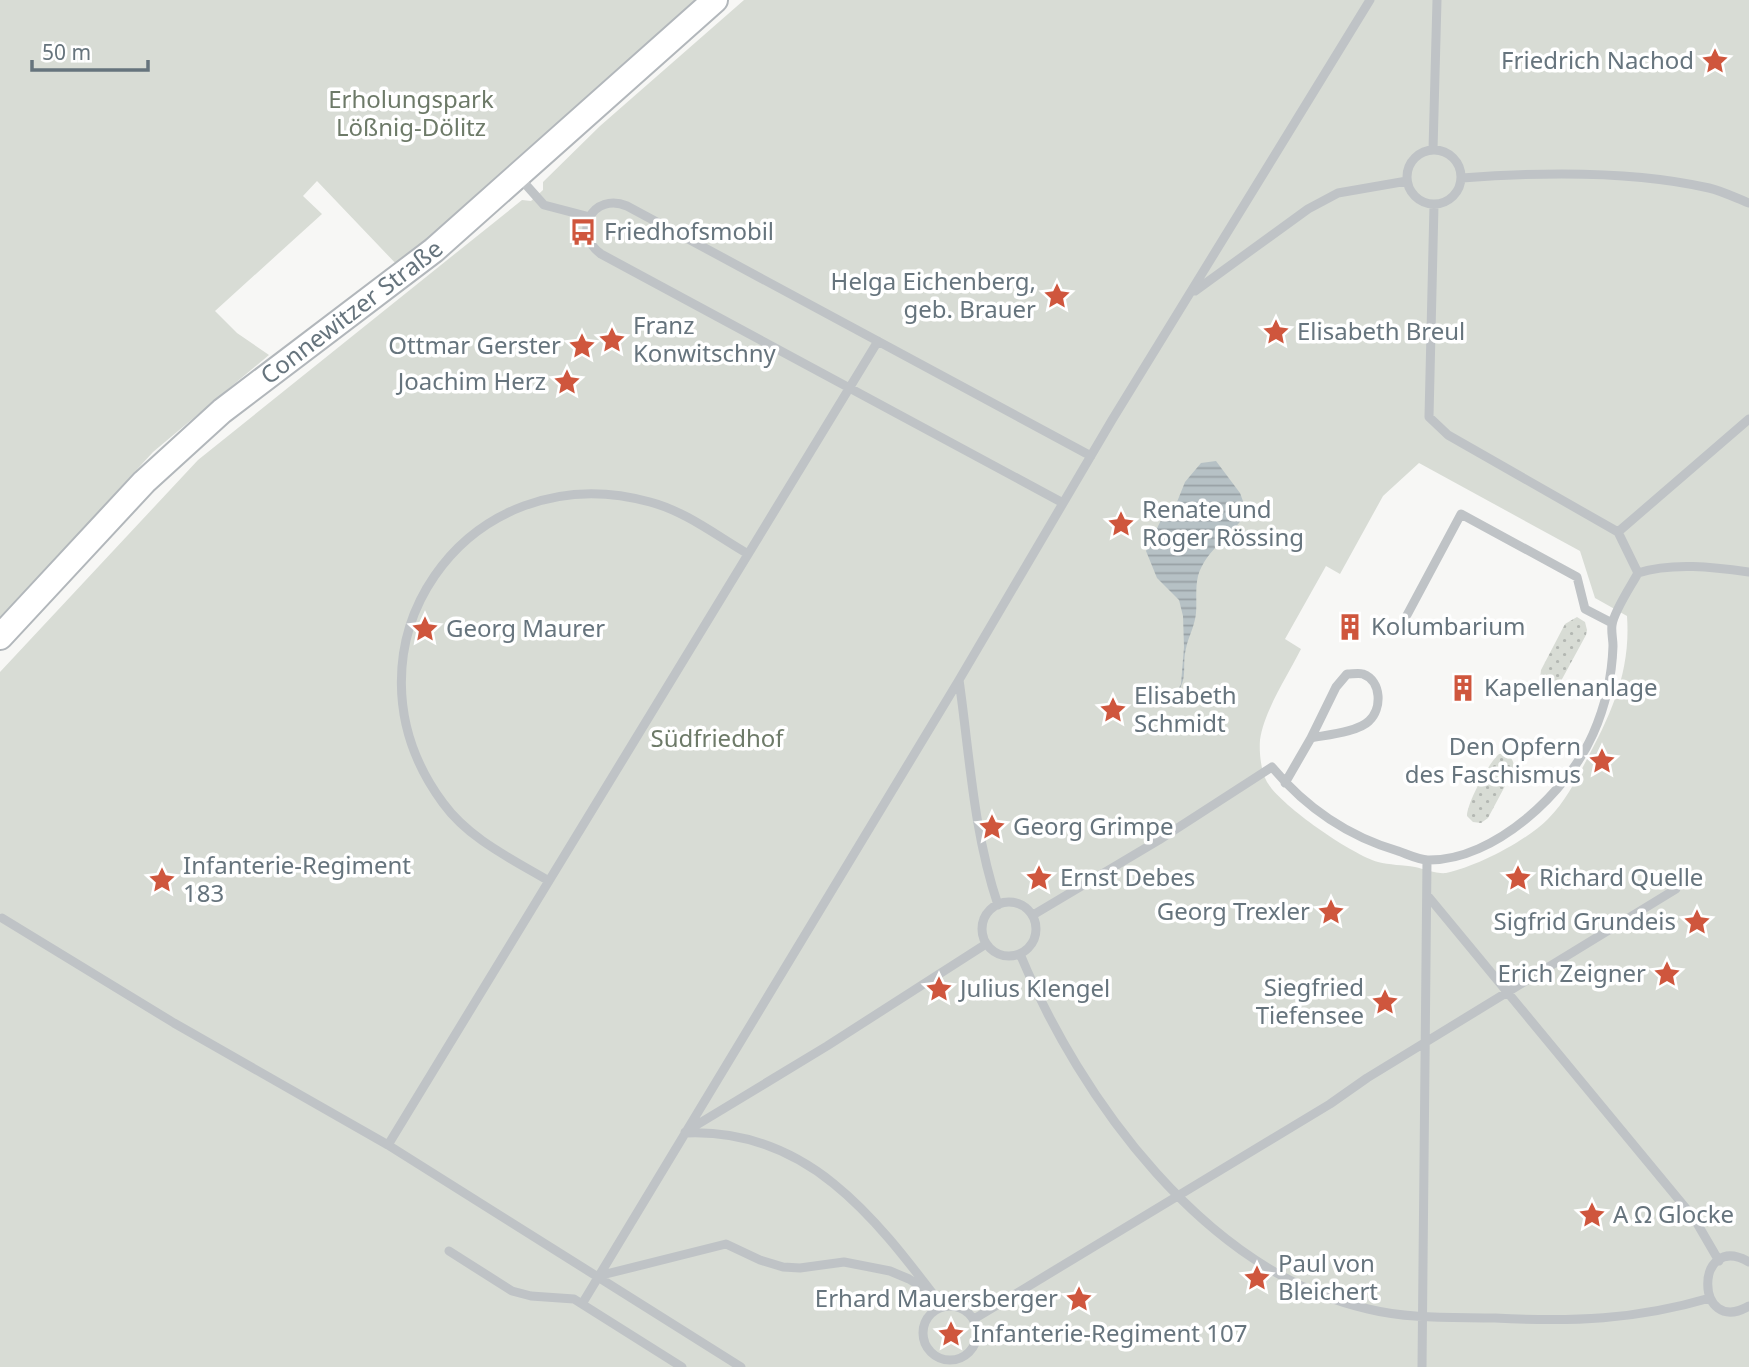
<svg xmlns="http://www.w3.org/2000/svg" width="1749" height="1367" font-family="'Noto Sans',sans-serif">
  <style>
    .grass { fill: url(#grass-dots) }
    .park { fill: #d8dcd5; fill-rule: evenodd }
    .water { fill: url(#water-rules) }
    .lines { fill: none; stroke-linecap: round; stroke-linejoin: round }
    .secondary-casing { stroke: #b2b7bb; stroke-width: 28 }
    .lane { stroke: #bfc3c6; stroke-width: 9 }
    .secondary { stroke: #fff; stroke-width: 24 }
    .labels { text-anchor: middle; stroke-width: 7; stroke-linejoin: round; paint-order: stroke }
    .poi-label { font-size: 24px; fill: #66747d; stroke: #fff; text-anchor: start }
    .park-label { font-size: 24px; fill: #6d7a68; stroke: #fff }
    .street-label { font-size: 24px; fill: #66747d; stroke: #fff }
  </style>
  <defs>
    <pattern id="grass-dots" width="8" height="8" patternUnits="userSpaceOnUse" patternTransform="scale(1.75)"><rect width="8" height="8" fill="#d8dcd5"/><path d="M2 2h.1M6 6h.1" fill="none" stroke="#b3b7b2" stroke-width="1.8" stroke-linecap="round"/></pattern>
    <pattern id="water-rules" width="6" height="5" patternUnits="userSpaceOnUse" patternTransform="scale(1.75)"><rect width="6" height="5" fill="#b6c1c5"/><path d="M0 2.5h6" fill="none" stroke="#98a1a5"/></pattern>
  </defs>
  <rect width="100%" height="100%" fill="#f7f7f5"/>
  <path class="grass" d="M 1577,617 L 1585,622 L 1587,630 L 1586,635 L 1561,681 L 1554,687 L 1545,686 L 1540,679 L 1541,670 L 1565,624 Z
    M 1499,754 C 1510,753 1516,761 1513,771 L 1488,818 L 1481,823 L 1473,822 L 1467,816 C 1467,803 1489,762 1499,754 Z"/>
  <path class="park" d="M 0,0 L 715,0 L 400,268 L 317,181 L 303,196 L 322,214 L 215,311 L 237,333 L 269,355 L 153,452 L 0,619 Z
    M 744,0 L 1749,0 L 1749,1367 L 0,1367 L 0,672 L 198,460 L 522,200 L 531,201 L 543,190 L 543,182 L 600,126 ZM 1419,463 L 1580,551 L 1595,598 L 1627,616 C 1631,672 1611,714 1586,761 C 1575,782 1565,802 1548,819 C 1526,841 1476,867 1446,873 C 1437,874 1424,869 1415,867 C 1403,865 1389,865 1378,862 C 1351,854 1281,806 1267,782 C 1261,772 1259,752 1260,740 C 1264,711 1288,675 1301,649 L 1285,639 L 1326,566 L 1340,574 L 1383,496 Z"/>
  <path class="water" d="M 1216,461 L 1240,493 L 1247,512 C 1233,535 1206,549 1198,576 C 1195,589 1197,601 1196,613 C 1195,624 1190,634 1187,644 C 1180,670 1191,675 1173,700 L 1181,684 L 1184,647 L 1183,616 L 1179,600 L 1157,578 L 1146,551 L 1163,516 L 1177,502 L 1185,482 L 1201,463 Z"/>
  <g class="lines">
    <defs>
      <g id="secondary">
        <path id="s1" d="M 0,637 L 144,482 L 222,411 L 434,250 L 715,0"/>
      </g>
    </defs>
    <use href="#secondary" class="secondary-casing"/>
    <path class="lane" d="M1407 177a27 27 0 1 1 54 0a27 27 0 1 1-54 0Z
      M 1433,150 L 1437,0
      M 519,177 L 544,205 L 590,217
      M 1462,178 C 1541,172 1631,170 1709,188 C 1722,191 1736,198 1749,203
      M 1434,205 L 1429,417 L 1448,435 L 1618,532 L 1638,573
      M 1195,291 L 1308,209 L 1338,193 L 1407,181
      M 1063,503 L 601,254 C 571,232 593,192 627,206 L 1091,456
      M 1618,532 L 1749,419
      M 1407,615 L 1461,514 L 1577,577 L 1585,609 L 1612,623
      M 959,680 C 970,757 973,830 998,905
      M 1285,783 L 1311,738 C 1326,735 1358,732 1369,721 C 1382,709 1382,681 1363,674 C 1359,673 1352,674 1347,674 L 1336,687 L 1311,738
      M 549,881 C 512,859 469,839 443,803 C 329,649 466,451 650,502 C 685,511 717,536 748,554
      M 1427,895 L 1694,1218 L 1719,1261
      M982 929a27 27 0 1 1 54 0a27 27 0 1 1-54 0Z
      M 1033,915 L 1159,840 L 1272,767 C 1306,808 1347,836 1398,851 C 1407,854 1419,860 1428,860 C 1495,861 1568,791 1593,734 C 1605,707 1612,676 1613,646 C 1613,639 1611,632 1612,625 C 1614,611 1631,586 1638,573 C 1672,562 1714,567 1749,572
      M 2,918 L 174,1023 L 388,1145 L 741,1367
      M 1020,954 C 1080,1099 1206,1273 1368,1309 C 1409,1319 1452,1317 1495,1318 C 1572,1322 1635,1320 1710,1298
      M 685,1132 L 827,1046 L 986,944
      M 686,1133 C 809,1128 876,1219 943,1307
      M 388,1145 L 878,341
      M 449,1251 L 512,1291 L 531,1296 L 574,1299 L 682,1367
      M 1749,1262 C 1694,1230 1694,1338 1749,1306
      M 598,1276 L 726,1244 L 760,1260 L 783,1267 L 800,1268 L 844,1262 L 890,1271 L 909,1279 L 933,1294
      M 582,1304 L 959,680 L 1112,420 L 1370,0
      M923 1333a27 27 0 1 1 54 0a27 27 0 1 1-54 0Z
      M 974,1319 L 1330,1104 L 1367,1078 L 1676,889
      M 1422,1367 L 1427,860"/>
    <use href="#secondary" class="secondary"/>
  </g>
  <defs>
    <symbol id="sight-bare" viewBox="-9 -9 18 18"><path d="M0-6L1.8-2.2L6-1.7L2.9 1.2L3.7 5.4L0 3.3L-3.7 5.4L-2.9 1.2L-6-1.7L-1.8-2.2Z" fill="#cf563d" stroke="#fff" stroke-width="2.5" paint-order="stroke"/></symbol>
    <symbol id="bus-bare" viewBox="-9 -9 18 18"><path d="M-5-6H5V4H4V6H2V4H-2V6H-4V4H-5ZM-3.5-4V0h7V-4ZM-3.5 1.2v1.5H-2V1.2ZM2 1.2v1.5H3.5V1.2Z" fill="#cf563d" stroke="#fff" stroke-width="2.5" paint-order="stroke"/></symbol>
    <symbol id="building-bare" viewBox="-9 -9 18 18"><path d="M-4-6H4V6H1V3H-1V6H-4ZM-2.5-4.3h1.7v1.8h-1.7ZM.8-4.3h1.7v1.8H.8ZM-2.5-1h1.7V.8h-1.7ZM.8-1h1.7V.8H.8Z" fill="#cf563d" stroke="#fff" stroke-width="2.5" paint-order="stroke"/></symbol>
  </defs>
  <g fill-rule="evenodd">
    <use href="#sight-bare" x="1696" y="42" width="38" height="38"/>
    <use href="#bus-bare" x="564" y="213" width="38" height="38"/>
    <use href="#sight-bare" x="1038" y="277" width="38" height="38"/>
    <use href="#sight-bare" x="1257" y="313" width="38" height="38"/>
    <use href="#sight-bare" x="593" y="321" width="38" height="38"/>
    <use href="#sight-bare" x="563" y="327" width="38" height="38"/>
    <use href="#sight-bare" x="548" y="363" width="38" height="38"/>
    <use href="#sight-bare" x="1102" y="505" width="38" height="38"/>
    <use href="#building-bare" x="1331" y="608" width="38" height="38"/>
    <use href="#sight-bare" x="406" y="610" width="38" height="38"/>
    <use href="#building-bare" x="1444" y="669" width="38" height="38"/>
    <use href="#sight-bare" x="1094" y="691" width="38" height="38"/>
    <use href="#sight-bare" x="1583" y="742" width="38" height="38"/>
    <use href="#sight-bare" x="973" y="808" width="38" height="38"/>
    <use href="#sight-bare" x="1020" y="859" width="38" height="38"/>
    <use href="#sight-bare" x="1499" y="859" width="38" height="38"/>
    <use href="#sight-bare" x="143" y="861" width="38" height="38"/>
    <use href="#sight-bare" x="1312" y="893" width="38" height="38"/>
    <use href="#sight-bare" x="1678" y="903" width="38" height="38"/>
    <use href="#sight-bare" x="1648" y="955" width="38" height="38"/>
    <use href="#sight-bare" x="920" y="970" width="38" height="38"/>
    <use href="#sight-bare" x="1366" y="983" width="38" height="38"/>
    <use href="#sight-bare" x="1573" y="1196" width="38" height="38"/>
    <use href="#sight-bare" x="1238" y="1259" width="38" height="38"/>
    <use href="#sight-bare" x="1060" y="1280" width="38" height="38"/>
    <use href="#sight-bare" x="932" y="1315" width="38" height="38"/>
  </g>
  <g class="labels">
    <g class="poi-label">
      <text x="1694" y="69" text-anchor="end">Friedrich Nachod</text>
      <text x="604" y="240">Friedhofsmobil</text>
      <text x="1036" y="290" text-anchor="end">Helga Eichenberg,<tspan x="1036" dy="28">geb. Brauer</tspan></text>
      <text x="633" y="334">Franz<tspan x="633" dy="28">Konwitschny</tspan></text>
      <text x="1297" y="340">Elisabeth Breul</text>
      <text x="561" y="354" text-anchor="end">Ottmar Gerster</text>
      <text x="546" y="390" text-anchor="end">Joachim Herz</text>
      <text x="1142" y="518">Renate und<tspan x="1142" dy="28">Roger Rössing</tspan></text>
      <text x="1371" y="635">Kolumbarium</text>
      <text x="446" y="637">Georg Maurer</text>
      <text x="1484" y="696">Kapellenanlage</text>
      <text x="1134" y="704">Elisabeth<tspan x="1134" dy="28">Schmidt</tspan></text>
      <text x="1581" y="755" text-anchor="end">Den Opfern<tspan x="1581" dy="28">des Faschismus</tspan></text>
      <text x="1013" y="835">Georg Grimpe</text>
      <text x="183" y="874">Infanterie-Regiment<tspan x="183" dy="28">183</tspan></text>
      <text x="1060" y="886">Ernst Debes</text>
      <text x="1539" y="886">Richard Quelle</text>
      <text x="1310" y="920" text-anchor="end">Georg Trexler</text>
      <text x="1676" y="930" text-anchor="end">Sigfrid Grundeis</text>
      <text x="1646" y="982" text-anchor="end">Erich Zeigner</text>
      <text x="1364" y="996" text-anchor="end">Siegfried<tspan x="1364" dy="28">Tiefensee</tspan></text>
      <text x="960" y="997">Julius Klengel</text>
      <text x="1613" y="1223">Α Ω Glocke</text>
      <text x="1278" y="1272">Paul von<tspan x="1278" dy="28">Bleichert</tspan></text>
      <text x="1058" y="1307" text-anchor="end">Erhard Mauersberger</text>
      <text x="972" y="1342">Infanterie-Regiment 107</text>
    </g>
    <g class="park-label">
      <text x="411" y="108">Erholungspark<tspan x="411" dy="28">Lößnig-Dölitz</tspan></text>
      <text x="717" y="747">Südfriedhof</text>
    </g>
    <g class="street-label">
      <text dy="8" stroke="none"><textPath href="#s1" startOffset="480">Connewitzer Straße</textPath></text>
    </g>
  </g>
  <path d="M32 60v10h116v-10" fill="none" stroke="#66747d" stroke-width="3.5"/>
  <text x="42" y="60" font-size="21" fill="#66747d" stroke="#ffffff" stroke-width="5" paint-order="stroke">50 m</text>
</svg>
